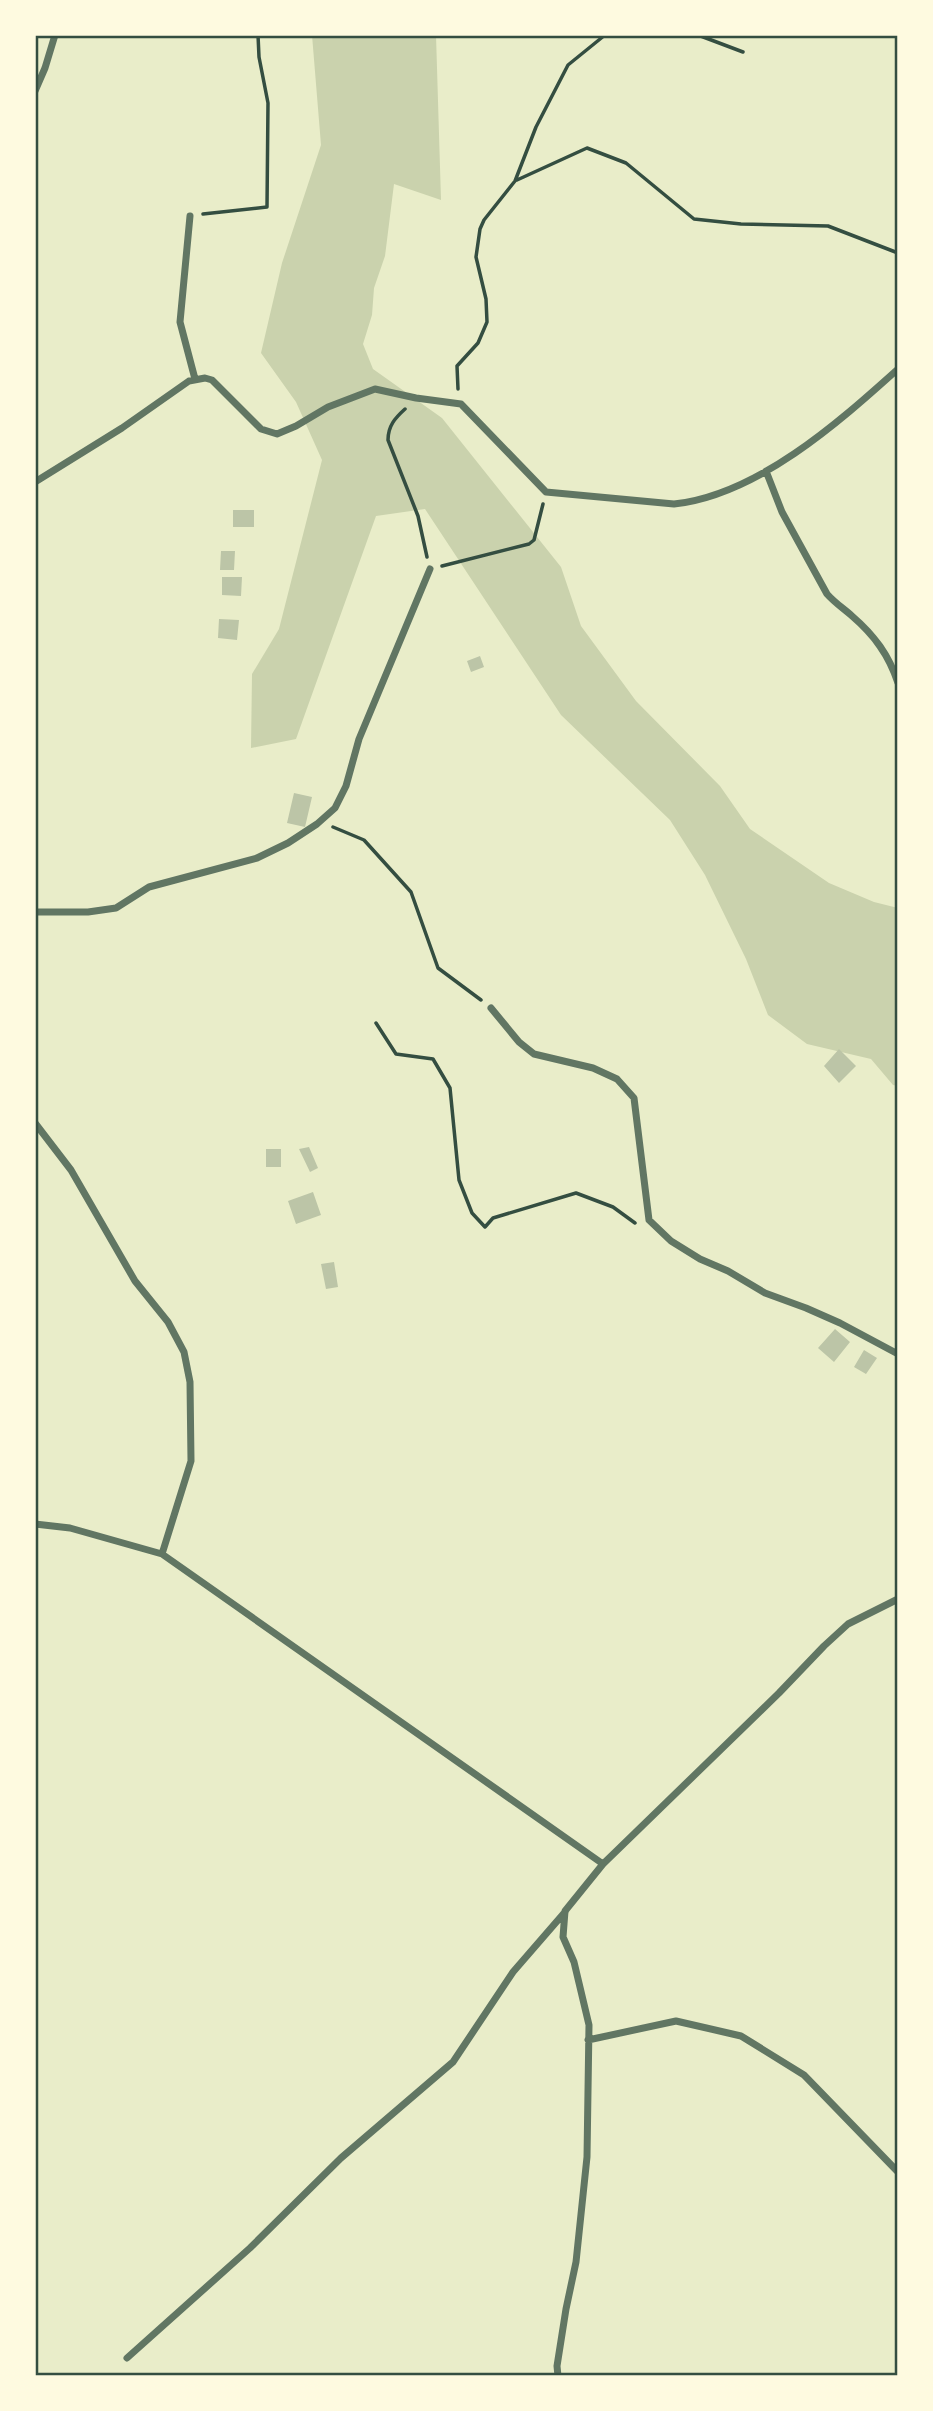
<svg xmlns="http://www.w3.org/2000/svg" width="933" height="2411" font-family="Karla,sans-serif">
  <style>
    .green { fill: #cad2ad }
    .building { fill: #bcc5a7 }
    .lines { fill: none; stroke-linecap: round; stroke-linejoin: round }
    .path { stroke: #344e41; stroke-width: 3.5 }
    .minor { stroke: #617663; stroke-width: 7 }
    .neatline { fill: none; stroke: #344e41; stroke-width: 2.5 }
  </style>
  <rect width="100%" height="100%" fill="#e9edc9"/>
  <path class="green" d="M 312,35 L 436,35 L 441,200 L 394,184 L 385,256 L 374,288 L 372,315 L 363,344 L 373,369 L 442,418 L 561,567 L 581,626 L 636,701 L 720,786 L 750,829 L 829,883 L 874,902 L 898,908 L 898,1086 L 893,1085 L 871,1059 L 807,1044 L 768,1015 L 746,959 L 705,875 L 670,820 L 561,715 L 425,509 L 376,516 L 296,739 L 251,748 L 252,674 L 279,629 L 322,460 L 296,402 L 261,353 L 282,263 L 321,145 Z"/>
  <path class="building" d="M 233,510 L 254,510 L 254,527 L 233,527 Z
    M 221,551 L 235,551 L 234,570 L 220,570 Z
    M 222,577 L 242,577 L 241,596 L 222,595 Z
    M 219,619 L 239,620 L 237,640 L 218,638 Z
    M 480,656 L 484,667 L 471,672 L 467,661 Z
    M 294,793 L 312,797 L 305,827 L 287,823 Z
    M 839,1049 L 856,1066 L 839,1083 L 824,1066 Z
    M 309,1147 L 318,1168 L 310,1172 L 299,1149 Z
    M 266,1149 L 281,1149 L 281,1167 L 266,1167 Z
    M 313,1192 L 321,1215 L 296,1224 L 288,1201 Z
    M 334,1262 L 338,1287 L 326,1289 L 321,1264 Z
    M 835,1329 L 850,1342 L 834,1362 L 818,1348 Z
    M 864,1350 L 877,1358 L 866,1374 L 854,1367 Z"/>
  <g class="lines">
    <path class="path" d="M 698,35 L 743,52
      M 517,180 L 587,148 L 626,163 L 694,219 L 741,224 L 828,226 L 898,253
      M 203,214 L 267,207 L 268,103 L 259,57 L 258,35
      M 458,389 L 457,366 L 478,343 L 487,322 L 486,299 L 476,257 L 480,229 L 484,220 L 515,181 L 536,127 L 568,65 L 605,35
      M 405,409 C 395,418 388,426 388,440 L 418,516 L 427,557
      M 442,566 L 529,544 L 534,540 L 543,504
      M 333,827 L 364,840 L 411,892 L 438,968 L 481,1000
      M 376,1023 L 396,1054 L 433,1059 L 450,1088 L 459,1180 L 472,1213 L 485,1227 L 493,1218 L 576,1193 L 613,1207 L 635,1223"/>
    <path class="minor" d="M 35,91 L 45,68 L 55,35
      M 190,216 L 180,322 L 195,379
      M 766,471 L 782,512 L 827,594 C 835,603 843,608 852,616 C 874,635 889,655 898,683
      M 35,482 L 122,428 L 189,381 L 205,378 L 212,380 L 261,429 L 277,434 L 296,426 L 328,407 L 375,389 L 416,398 L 461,404 L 546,492 L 674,504 C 757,495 838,423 898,369
      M 35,912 L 88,912 L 116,908 L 149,887 L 257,858 L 288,843 L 317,824 L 335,808 L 346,786 L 359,739 L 430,569
      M 491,1008 L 519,1042 L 534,1054 L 593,1068 L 617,1079 L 634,1098 L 649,1220 L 671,1241 L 700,1259 L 728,1271 L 765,1293 L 806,1308 L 840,1323 L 898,1354
      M 35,1123 L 71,1170 L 135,1281 L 168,1322 L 184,1352 L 190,1382 L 191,1461 L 162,1554
      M 35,1524 L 70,1528 L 162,1554 L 603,1864
      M 588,2040 L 676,2021 L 741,2036 L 804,2075 L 898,2172
      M 127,2358 L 250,2248 L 341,2158 L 453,2062 L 513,1972 L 565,1912
      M 558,2376 L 557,2366 L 566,2309 L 576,2262 L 587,2157 L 589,2025 L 574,1962 L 563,1937 L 565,1911 L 603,1864 L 779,1693 L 824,1646 L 848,1624 L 898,1599"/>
  </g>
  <rect width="933" height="2411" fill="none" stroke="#fefae0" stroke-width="74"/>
  <rect x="37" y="37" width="859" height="2337" class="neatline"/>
</svg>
